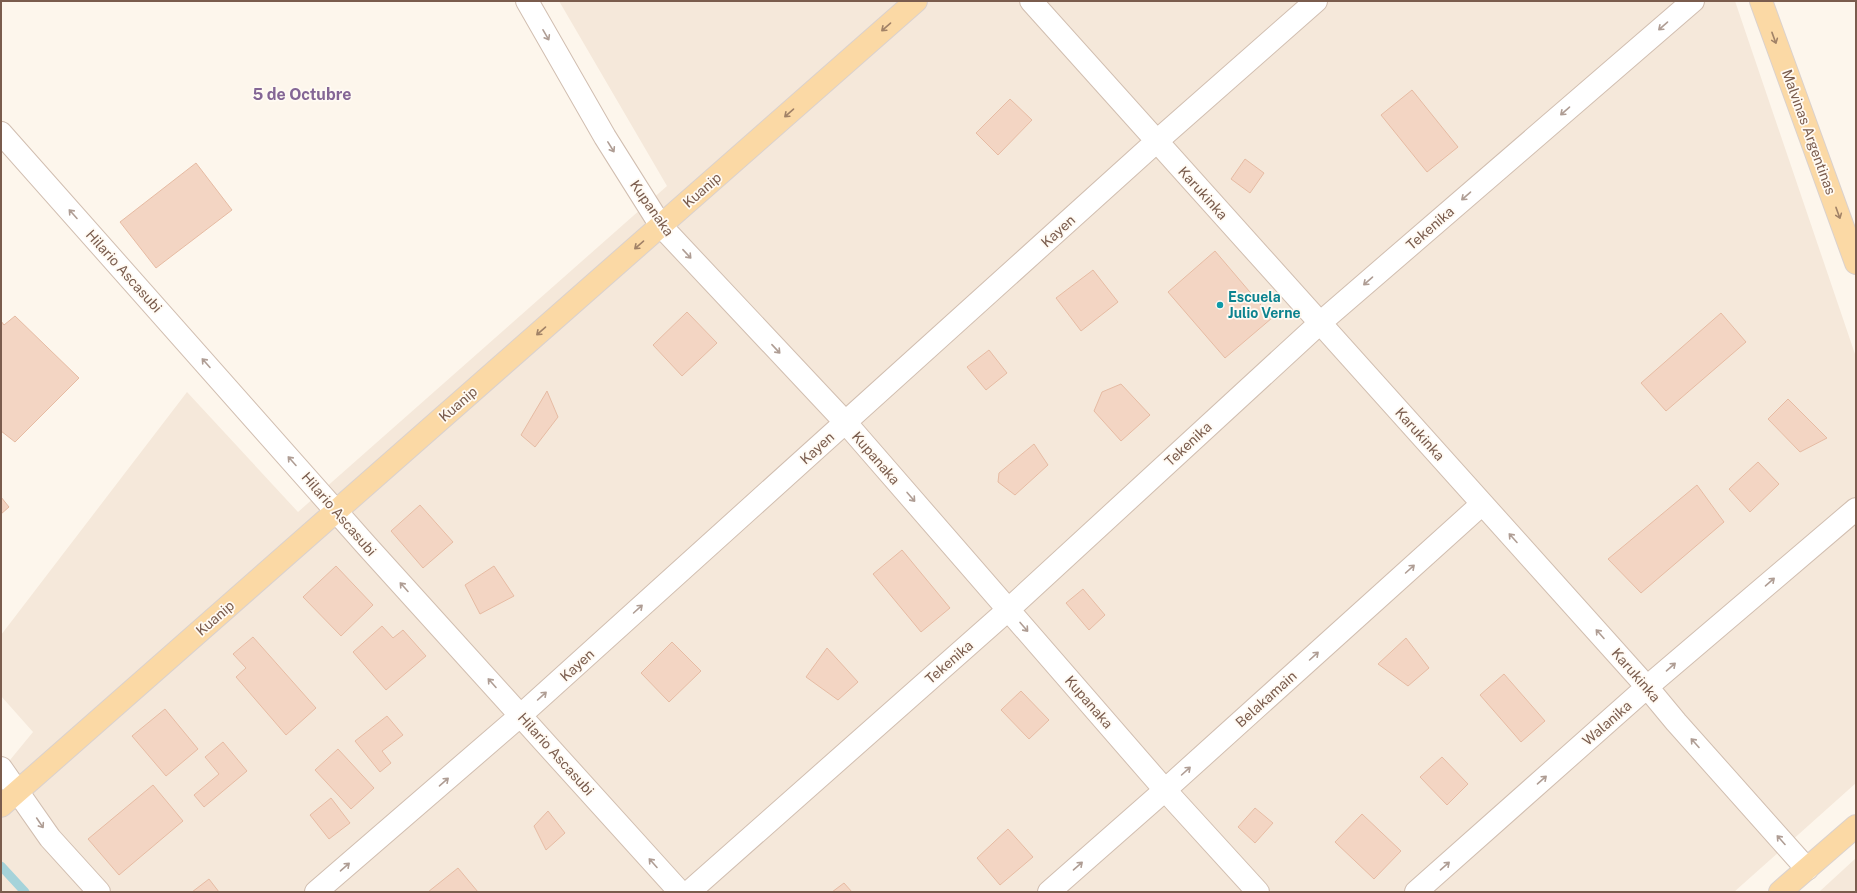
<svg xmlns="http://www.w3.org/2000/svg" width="1857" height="893" font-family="'Public Sans',sans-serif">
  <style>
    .residential { fill: #f5e8da }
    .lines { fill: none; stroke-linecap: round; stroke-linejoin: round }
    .stream { stroke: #a5d3da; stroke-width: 9 }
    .building { fill: #f3d5c3; stroke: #e6bba3 }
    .minor-casing { stroke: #d1beb0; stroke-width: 24 }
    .major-casing { stroke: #dad1cd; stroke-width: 24 }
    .minor { stroke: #fff; stroke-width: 22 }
    .major { stroke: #fbd9a5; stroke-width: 22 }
    .oneway { stroke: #af9d94 }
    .oneway2 { stroke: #a18267 }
    .culture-dot { fill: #0f9aa8; stroke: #fffaf3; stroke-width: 1.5 }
    .labels { text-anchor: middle; stroke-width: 3.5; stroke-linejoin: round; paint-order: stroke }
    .street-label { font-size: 14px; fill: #7a5c4d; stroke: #fffaf3 }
    .culture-label { font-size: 14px; font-weight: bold; fill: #0d838f; stroke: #fffaf3; text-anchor: start }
    .quarter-label { font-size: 16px; font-weight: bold; fill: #846695; stroke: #fffaf3 }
  </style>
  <rect width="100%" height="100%" fill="#fdf6ec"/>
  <path class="residential" d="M 559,1 L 1735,1 L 1856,357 L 1856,783 L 1734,892 L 1,892 L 1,771 L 33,732 L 1,696 L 1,635 L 187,392 L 298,512 L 667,186 Z
    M 1856,858 L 1856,892 L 1819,892 Z"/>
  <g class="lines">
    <path class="stream" d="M 1,866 L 25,892"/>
  </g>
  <path class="building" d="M 1412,90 L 1458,147 L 1427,172 L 1381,115 Z
    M 1010,99 L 1032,120 L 998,155 L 976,133 Z
    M 1245,159 L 1264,173 L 1250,193 L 1231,179 Z
    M 196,163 L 232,210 L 156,268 L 120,222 Z
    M 1215,251 L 1272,318 L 1225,358 L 1168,292 Z
    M 1093,270 L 1118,302 L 1081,331 L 1056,298 Z
    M 687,312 L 717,343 L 682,376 L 653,345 Z
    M 1721,313 L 1746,342 L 1666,411 L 1641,383 Z
    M 15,316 L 79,378 L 15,442 L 1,431 L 1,321 L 4,325 Z
    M 989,350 L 1007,373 L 986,390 L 967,367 Z
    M 1121,384 L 1150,415 L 1121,441 L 1094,411 L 1102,392 Z
    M 547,391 L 558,417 L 535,447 L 521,435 Z
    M 1788,399 L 1827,438 L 1800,452 L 1768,419 Z
    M 1034,444 L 1048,465 L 1015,495 L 998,482 L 999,473 Z
    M 1758,462 L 1779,484 L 1750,512 L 1729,489 Z
    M 1697,485 L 1724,522 L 1641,593 L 1608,559 Z
    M 1,497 L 9,507 L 1,514 Z
    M 420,505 L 453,542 L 423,568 L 391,531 Z
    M 902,550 L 950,608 L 921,632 L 873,574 Z
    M 336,566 L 373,605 L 341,636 L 303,597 Z
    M 494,566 L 514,596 L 480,614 L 465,585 Z
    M 1083,589 L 1105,615 L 1089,630 L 1066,603 Z
    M 382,626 L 393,638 L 403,630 L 426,656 L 386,690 L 353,652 Z
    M 253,637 L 316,708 L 286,735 L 236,677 L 246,668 L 233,654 Z
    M 1406,638 L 1429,668 L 1408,686 L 1378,664 Z
    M 672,642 L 701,671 L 669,702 L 641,673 Z
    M 827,648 L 858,682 L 838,700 L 806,677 Z
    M 1504,674 L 1545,721 L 1521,742 L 1480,695 Z
    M 1021,691 L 1049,720 L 1029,739 L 1001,710 Z
    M 165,709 L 198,749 L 166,776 L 132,736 Z
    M 387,716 L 403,735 L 382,751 L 391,763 L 380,772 L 355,741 Z
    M 223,742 L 247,771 L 204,807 L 194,795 L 219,774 L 205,757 Z
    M 338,749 L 374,788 L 351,809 L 315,770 Z
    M 1442,757 L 1468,784 L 1447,805 L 1420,777 Z
    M 153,785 L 183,821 L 119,875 L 88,839 Z
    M 331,798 L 350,823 L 329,839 L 310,815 Z
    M 1255,808 L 1273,823 L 1255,843 L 1238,827 Z
    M 548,811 L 565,833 L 546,850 L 534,826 Z
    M 1362,814 L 1401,851 L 1374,879 L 1335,842 Z
    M 1008,829 L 1033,857 L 1000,885 L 977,858 Z
    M 458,868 L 478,892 L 428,892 Z
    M 209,879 L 219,892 L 192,892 Z
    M 844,883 L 852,892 L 832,892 Z"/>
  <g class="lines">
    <defs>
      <path id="minor" d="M 527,1 L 605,137 L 661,226 L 846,423 L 1165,790 L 1258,892
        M 1031,1 L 1647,687 L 1676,722 L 1807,869
        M 1,133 L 366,545 L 680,892
        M 1,768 L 50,838 L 99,892
        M 316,892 L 521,715 L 1157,141 L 1316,1
        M 689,892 L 1009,609 L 1320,323 L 1693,1
        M 1049,892 L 1165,790 L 1482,504
        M 1416,892 L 1647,687 L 1856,509"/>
      <path id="major" d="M 1761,1 L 1856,263
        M 1,806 L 916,1
        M 1780,892 L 1856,826"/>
    </defs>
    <use href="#minor" class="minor-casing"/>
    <use href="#major" class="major-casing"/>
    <use href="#minor" class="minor"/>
    <use href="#major" class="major"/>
  </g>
  <defs><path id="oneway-shaft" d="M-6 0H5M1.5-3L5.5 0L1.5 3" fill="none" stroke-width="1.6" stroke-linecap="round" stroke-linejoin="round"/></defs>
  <g class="oneway">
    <use href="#oneway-shaft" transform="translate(1663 26) rotate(139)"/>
    <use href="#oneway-shaft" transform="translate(546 35) rotate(60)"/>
    <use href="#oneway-shaft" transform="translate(1565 111) rotate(139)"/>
    <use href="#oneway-shaft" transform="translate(611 147) rotate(58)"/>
    <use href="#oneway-shaft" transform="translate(1466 196) rotate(139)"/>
    <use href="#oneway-shaft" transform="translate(73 214) rotate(-132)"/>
    <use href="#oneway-shaft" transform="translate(687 254) rotate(47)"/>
    <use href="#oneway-shaft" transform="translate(1368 281) rotate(139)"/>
    <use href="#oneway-shaft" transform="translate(776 349) rotate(47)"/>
    <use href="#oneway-shaft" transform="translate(206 363) rotate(-132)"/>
    <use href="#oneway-shaft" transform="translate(292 461) rotate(-132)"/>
    <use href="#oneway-shaft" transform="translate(911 497) rotate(49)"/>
    <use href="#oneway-shaft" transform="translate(1513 538) rotate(-132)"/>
    <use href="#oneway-shaft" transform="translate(1410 569) rotate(-42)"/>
    <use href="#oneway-shaft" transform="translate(1770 582) rotate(-41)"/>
    <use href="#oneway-shaft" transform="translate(404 587) rotate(-132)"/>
    <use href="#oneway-shaft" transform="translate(638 609) rotate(-42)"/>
    <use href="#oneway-shaft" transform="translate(1024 627) rotate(49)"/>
    <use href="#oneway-shaft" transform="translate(1600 634) rotate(-132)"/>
    <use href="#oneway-shaft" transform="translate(1314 656) rotate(-42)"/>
    <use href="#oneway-shaft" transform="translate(1671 667) rotate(-41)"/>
    <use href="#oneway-shaft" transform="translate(492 683) rotate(-132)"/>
    <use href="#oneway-shaft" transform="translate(542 696) rotate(-42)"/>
    <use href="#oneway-shaft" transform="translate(1695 743) rotate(-132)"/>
    <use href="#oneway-shaft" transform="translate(1186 771) rotate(-42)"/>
    <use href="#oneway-shaft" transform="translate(1542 780) rotate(-41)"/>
    <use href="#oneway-shaft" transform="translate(444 782) rotate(-41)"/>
    <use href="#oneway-shaft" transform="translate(40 823) rotate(56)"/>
    <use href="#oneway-shaft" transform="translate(1781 840) rotate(-132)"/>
    <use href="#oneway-shaft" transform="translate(653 863) rotate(-132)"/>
    <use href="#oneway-shaft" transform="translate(1078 866) rotate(-41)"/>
    <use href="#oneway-shaft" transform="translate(1445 866) rotate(-41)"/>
    <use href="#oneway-shaft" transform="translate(345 867) rotate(-41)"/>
  </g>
  <g class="oneway2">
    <use href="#oneway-shaft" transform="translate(886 27) rotate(139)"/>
    <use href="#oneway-shaft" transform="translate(1774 38) rotate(70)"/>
    <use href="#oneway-shaft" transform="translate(789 113) rotate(139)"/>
    <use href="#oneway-shaft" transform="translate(1838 213) rotate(70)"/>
    <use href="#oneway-shaft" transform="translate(639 245) rotate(139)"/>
    <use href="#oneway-shaft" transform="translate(541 331) rotate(139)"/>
  </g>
  <circle class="culture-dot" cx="1220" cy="305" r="4"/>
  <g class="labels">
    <g class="street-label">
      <text transform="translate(1809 132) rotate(70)" y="5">Malvinas Argentinas</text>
      <text transform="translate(702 190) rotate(-41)" y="5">Kuanip</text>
      <text transform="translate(1203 193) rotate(48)" y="5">Karukinka</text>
      <text transform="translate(652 208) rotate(55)" y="5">Kupanaka</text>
      <text transform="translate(1430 228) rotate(-41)" y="5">Tekenika</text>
      <text transform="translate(1058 231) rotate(-42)" y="5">Kayen</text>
      <text transform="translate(124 271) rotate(48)" y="5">Hilario Ascasubi</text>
      <text transform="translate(458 404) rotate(-41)" y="5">Kuanip</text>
      <text transform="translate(1420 434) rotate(48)" y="5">Karukinka</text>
      <text transform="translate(1188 444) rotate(-43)" y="5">Tekenika</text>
      <text transform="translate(817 448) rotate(-42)" y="5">Kayen</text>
      <text transform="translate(876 458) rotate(49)" y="5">Kupanaka</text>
      <text transform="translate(339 514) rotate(49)" y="5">Hilario Ascasubi</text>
      <text transform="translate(215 618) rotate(-41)" y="5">Kuanip</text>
      <text transform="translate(949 662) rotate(-41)" y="5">Tekenika</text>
      <text transform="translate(577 665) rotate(-42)" y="5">Kayen</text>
      <text transform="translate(1636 675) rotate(49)" y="5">Karukinka</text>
      <text transform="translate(1266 699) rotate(-42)" y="5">Belakamain</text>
      <text transform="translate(1089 702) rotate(49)" y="5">Kupanaka</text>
      <text transform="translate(1607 723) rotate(-41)" y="5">Walanika</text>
      <text transform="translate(556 754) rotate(48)" y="5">Hilario Ascasubi</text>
    </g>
    <g class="culture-label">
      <text x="1228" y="302">Escuela<tspan x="1228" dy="16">Julio Verne</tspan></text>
    </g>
    <g class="quarter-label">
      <text x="302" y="100">5 de Octubre</text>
    </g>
  </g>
  <rect width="1857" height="893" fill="none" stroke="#7a5c4d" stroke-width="4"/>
</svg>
